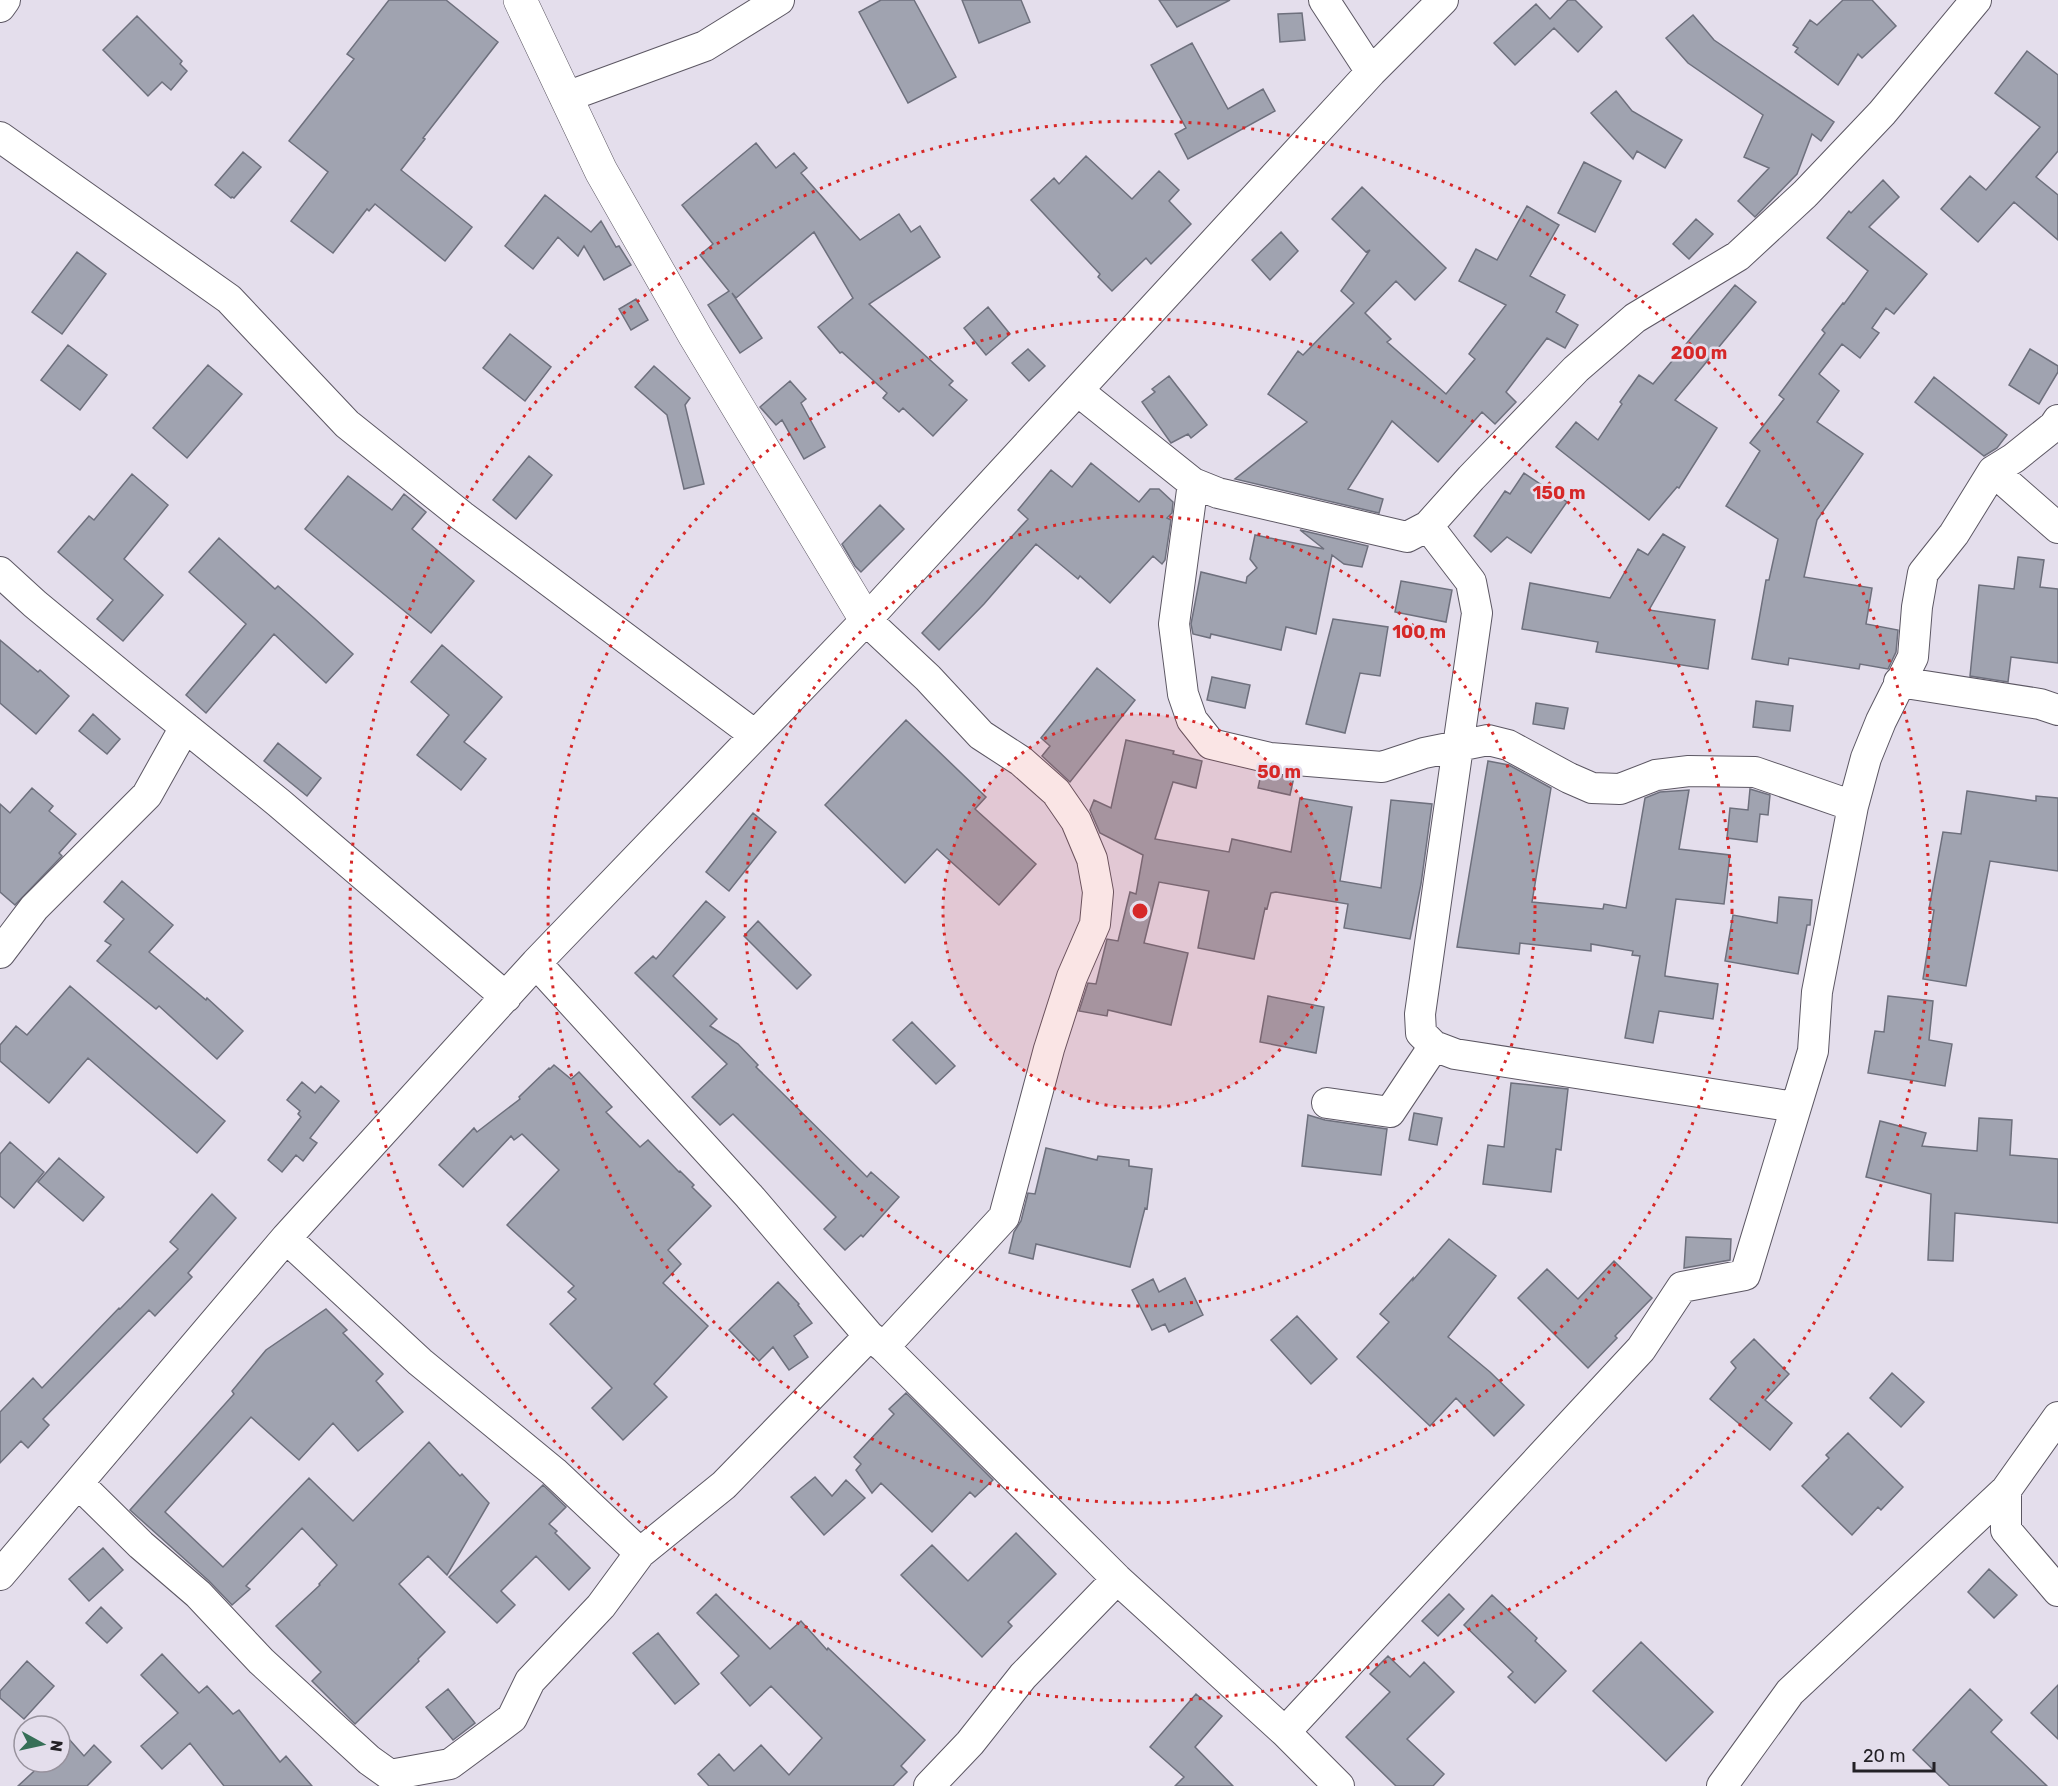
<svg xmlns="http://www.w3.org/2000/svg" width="2058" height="1786" font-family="Rubik,sans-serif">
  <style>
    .building { fill: #a0a3b0; stroke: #6e707d; stroke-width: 1.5 }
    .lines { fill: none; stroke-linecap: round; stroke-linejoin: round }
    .minor-casing { stroke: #5c5763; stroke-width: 32 }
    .tertiary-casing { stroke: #5c5763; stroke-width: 34 }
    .minor { stroke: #fff; stroke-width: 30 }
    .tertiary { stroke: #fff; stroke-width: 33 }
    .ring { fill: none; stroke: #d62828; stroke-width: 3; stroke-dasharray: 3 6 }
    .centre { fill: #d62828; stroke: #e4deec; stroke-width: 3 }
    .ring-label { font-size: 18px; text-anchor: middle; font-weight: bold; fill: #d62828; stroke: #e4deec; stroke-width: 5; stroke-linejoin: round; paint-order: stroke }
  </style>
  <rect width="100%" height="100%" fill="#e4deec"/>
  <path class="building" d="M 389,0 L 446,0 L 498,42 L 423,138 L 425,139 L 401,170 L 472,227 L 445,261 L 375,204 L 369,211 L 367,209 L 333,253 L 291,221 L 328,172 L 289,141 L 354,59 L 347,54 Z
    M 881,0 L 914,0 L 956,77 L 908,103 L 859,12 Z
    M 962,0 L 1021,0 L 1030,22 L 979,43 Z
    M 1159,0 L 1230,0 L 1177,27 Z
    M 1568,0 L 1575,0 L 1602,27 L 1578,52 L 1554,28 L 1515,65 L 1494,43 L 1536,4 L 1550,19 Z
    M 1843,0 L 1872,0 L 1896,26 L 1862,58 L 1858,54 L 1838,85 L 1795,52 L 1798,48 L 1793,45 L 1810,20 L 1817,25 Z
    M 1302,13 L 1305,40 L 1280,42 L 1278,14 Z
    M 1693,15 L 1714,40 L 1834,122 L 1821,141 L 1812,134 L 1797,174 L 1755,217 L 1738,201 L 1769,168 L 1744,157 L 1763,115 L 1688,63 L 1666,38 Z
    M 137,16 L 182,61 L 180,64 L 187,71 L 171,90 L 162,82 L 148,96 L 103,50 Z
    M 1192,43 L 1228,109 L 1263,89 L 1275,111 L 1188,159 L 1175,134 L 1186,128 L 1151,65 Z
    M 2027,51 L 2058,75 L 2058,151 L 2036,177 L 2058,195 L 2058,240 L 2014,202 L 1978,242 L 1941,209 L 1970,176 L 1986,190 L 2040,127 L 1995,93 Z
    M 1616,91 L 1632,111 L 1682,140 L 1665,168 L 1637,151 L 1633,159 L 1591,113 Z
    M 756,143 L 776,168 L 794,153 L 807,168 L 801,173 L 860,240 L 899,214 L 911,232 L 920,226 L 940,257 L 869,304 L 953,381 L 949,385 L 967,400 L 933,436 L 903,408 L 899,412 L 883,398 L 887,393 L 842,352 L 840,353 L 818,327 L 853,298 L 814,232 L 736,298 L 732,293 L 762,338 L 740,353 L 708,305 L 729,291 L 700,255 L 713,244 L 682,205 Z
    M 243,152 L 261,167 L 234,198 L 232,197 L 231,198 L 215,185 Z
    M 1086,156 L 1132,199 L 1159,171 L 1179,190 L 1169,201 L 1191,224 L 1151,264 L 1146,258 L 1112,291 L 1098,277 L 1100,274 L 1031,200 L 1054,178 L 1059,184 Z
    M 1584,162 L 1621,181 L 1595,232 L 1558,213 Z
    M 1883,180 L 1899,197 L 1869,227 L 1927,274 L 1894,314 L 1886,308 L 1872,328 L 1879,333 L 1860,358 L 1842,344 L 1819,374 L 1839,391 L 1817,422 L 1863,454 L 1817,520 L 1804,577 L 1872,588 L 1866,624 L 1898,630 L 1896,652 L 1888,669 L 1860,664 L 1859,669 L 1789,658 L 1788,665 L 1752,659 L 1766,580 L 1769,580 L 1778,539 L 1726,506 L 1760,451 L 1750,443 L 1784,399 L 1779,395 L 1825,333 L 1822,330 L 1843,303 L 1844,304 L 1868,271 L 1827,238 L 1849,211 L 1851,213 Z
    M 1362,187 L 1446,268 L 1415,300 L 1396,281 L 1365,313 L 1391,339 L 1387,342 L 1446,394 L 1475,359 L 1469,354 L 1506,305 L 1459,281 L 1476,249 L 1497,260 L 1527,206 L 1559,225 L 1530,276 L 1565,295 L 1556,312 L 1578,325 L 1565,348 L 1547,338 L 1506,392 L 1516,402 L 1495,424 L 1482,412 L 1438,462 L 1392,421 L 1348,489 L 1383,499 L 1379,513 L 1235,479 L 1307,422 L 1268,394 L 1298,351 L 1303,355 L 1354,303 L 1341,291 L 1370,250 L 1366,252 L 1332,219 Z
    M 545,195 L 591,232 L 601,221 L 616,247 L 619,246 L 631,265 L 604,280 L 584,246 L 578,256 L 558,237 L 533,269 L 505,246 Z
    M 1696,219 L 1713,234 L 1689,259 L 1673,244 Z
    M 1281,232 L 1298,251 L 1270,280 L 1252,260 Z
    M 77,252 L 106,274 L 62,334 L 32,312 Z
    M 1735,285 L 1756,302 L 1675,400 L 1717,428 L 1679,488 L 1677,487 L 1649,520 L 1556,447 L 1576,422 L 1598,440 L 1622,404 L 1620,402 L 1639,375 L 1653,384 Z
    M 636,299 L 648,320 L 631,330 L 619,309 Z
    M 988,307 L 1010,334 L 986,355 L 964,328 Z
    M 510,334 L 551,367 L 525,401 L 483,368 Z
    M 68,345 L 107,375 L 80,410 L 41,380 Z
    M 1028,349 L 1045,366 L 1029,381 L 1012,363 Z
    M 2030,349 L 2058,366 L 2058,372 L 2039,404 L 2009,385 Z
    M 208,365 L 242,394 L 187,458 L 153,428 Z
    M 654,366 L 690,398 L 685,405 L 704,484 L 684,489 L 667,415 L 635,387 Z
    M 1169,376 L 1207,425 L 1191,438 L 1188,434 L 1171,443 L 1142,402 L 1155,392 L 1152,389 Z
    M 1934,377 L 2007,435 L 1997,448 L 1984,456 L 1915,402 Z
    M 790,381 L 806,399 L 801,403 L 825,447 L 804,459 L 782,420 L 776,425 L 760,407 Z
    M 529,456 L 552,475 L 516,519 L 493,500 Z
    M 1091,463 L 1139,502 L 1150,489 L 1159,489 L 1173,502 L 1172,513 L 1167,518 L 1171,520 L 1165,560 L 1162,564 L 1153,556 L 1110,603 L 1080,576 L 1078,579 L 1036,544 L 984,604 L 939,650 L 922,633 L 1028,519 L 1018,510 L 1051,470 L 1072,487 Z
    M 1524,473 L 1567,502 L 1531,553 L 1507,537 L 1491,552 L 1474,536 L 1505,491 L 1510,494 Z
    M 132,474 L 168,505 L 124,559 L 163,595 L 123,641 L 97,619 L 113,600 L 58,552 L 89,516 L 94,520 Z
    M 348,476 L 392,510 L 404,494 L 426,512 L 412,529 L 474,581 L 431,633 L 305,529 Z
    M 880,505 L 904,529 L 861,572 L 855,566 L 842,544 Z
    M 1300,530 L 1368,546 L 1362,567 L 1344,564 L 1332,555 L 1316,634 L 1286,627 L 1281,650 L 1211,634 L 1210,638 L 1193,634 L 1191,624 L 1201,572 L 1246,583 L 1247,577 L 1257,568 L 1250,559 L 1255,535 L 1324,549 Z
    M 1663,534 L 1685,547 L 1649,610 L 1715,620 L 1708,669 L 1596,652 L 1598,642 L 1522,629 L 1530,583 L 1610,598 L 1638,549 L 1648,555 Z
    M 219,538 L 275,589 L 278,586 L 314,618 L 353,654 L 326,683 L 274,634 L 206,713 L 186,695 L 246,624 L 189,572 Z
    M 2018,557 L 2044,560 L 2040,587 L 2058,589 L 2058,663 L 2011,657 L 2008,682 L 1970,676 L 1979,585 L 2014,589 Z
    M 1401,581 L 1452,590 L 1446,622 L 1395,612 Z
    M 1333,619 L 1388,627 L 1380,676 L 1360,673 L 1345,733 L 1306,724 Z
    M 0,640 L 38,672 L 40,670 L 69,696 L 36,734 L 0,703 Z
    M 442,645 L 502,697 L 464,742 L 486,759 L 461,790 L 417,755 L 449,715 L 411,682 Z
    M 1097,668 L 1135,700 L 1070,782 L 1042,756 L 1050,746 L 1041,738 Z
    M 1212,677 L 1250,685 L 1245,708 L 1207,700 Z
    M 1756,701 L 1793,706 L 1790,731 L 1753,727 Z
    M 1536,703 L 1568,708 L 1564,729 L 1533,724 Z
    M 93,714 L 120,739 L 107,754 L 79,731 Z
    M 906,720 L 986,797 L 975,809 L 1036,864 L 999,905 L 937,849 L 905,883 L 825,805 Z
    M 1126,740 L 1174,751 L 1173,754 L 1202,761 L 1196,788 L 1173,782 L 1155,839 L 1229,852 L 1232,839 L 1291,852 L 1300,798 L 1352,807 L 1340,881 L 1381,888 L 1391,800 L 1432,804 L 1421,884 L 1410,939 L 1344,928 L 1348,904 L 1276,892 L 1271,893 L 1267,909 L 1265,908 L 1254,959 L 1198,948 L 1209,891 L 1159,882 L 1144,943 L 1188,953 L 1171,1025 L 1108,1010 L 1107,1016 L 1079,1011 L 1088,983 L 1096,984 L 1107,939 L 1118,941 L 1130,892 L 1136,894 L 1143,855 L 1100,833 L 1090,810 L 1094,800 L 1111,808 Z
    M 278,743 L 321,778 L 307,796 L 264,761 Z
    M 1488,761 L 1509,765 L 1551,788 L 1532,902 L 1603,909 L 1604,904 L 1626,908 L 1645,798 L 1660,792 L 1689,790 L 1679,849 L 1730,855 L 1724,904 L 1676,899 L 1665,974 L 1665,976 L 1718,984 L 1713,1019 L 1659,1011 L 1653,1043 L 1625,1038 L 1640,956 L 1632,955 L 1633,951 L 1591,944 L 1591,951 L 1520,943 L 1519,954 L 1457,947 Z
    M 1261,774 L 1294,777 L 1290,795 L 1258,788 Z
    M 32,788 L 53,806 L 49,811 L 76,834 L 59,853 L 62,856 L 15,905 L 0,892 L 0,804 L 10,813 Z
    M 1750,789 L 1770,795 L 1768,815 L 1760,814 L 1757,842 L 1727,838 L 1730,808 L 1748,810 Z
    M 1967,791 L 2036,801 L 2036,796 L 2058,798 L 2058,871 L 1990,861 L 1966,986 L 1923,979 L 1934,910 L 1929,909 L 1943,832 L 1961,834 Z
    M 753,813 L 776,832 L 729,891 L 706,872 Z
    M 122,881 L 173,925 L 149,952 L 206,1000 L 207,998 L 243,1031 L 217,1059 L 159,1006 L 156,1009 L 97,961 L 111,945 L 105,941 L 124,919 L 104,902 Z
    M 1779,897 L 1812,900 L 1810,925 L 1807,925 L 1798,974 L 1725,961 L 1733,915 L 1777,923 Z
    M 706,901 L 725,917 L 673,976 L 717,1019 L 710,1026 L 738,1044 L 758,1065 L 756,1067 L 867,1177 L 871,1172 L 899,1197 L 863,1237 L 861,1235 L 845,1250 L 824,1229 L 836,1217 L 733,1114 L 720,1125 L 692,1097 L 727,1064 L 635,973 L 653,956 L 656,959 Z
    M 758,921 L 811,975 L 797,989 L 744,936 Z
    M 70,986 L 225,1121 L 197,1153 L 88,1058 L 49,1103 L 0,1061 L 0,1045 L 16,1026 L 27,1035 Z
    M 1268,996 L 1324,1007 L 1316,1053 L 1260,1042 Z
    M 1888,996 L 1933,1001 L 1929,1040 L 1952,1044 L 1945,1086 L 1868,1073 L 1875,1031 L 1884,1032 Z
    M 912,1022 L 955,1066 L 936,1084 L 893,1040 Z
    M 554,1065 L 571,1079 L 579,1072 L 612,1107 L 606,1112 L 640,1147 L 648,1140 L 679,1172 L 680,1171 L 694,1185 L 692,1187 L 711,1206 L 668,1250 L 681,1264 L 663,1283 L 708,1326 L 654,1384 L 667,1397 L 623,1440 L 592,1408 L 612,1388 L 550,1324 L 576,1299 L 568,1292 L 574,1286 L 507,1225 L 559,1170 L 522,1134 L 514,1140 L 511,1136 L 463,1187 L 439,1165 L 474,1128 L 477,1132 L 520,1099 L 519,1097 L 549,1068 L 550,1069 Z
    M 302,1082 L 315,1093 L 321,1086 L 339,1101 L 310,1138 L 317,1143 L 303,1161 L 296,1155 L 282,1172 L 268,1160 L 301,1117 L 298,1114 L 300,1111 L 287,1100 Z
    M 1511,1083 L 1568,1089 L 1561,1150 L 1556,1149 L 1551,1192 L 1483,1184 L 1488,1145 L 1504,1147 Z
    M 1414,1113 L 1442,1118 L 1437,1145 L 1409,1140 Z
    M 1308,1115 L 1325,1120 L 1387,1129 L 1381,1175 L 1302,1166 Z
    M 1979,1118 L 2012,1120 L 2010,1155 L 2058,1159 L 2058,1223 L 1955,1213 L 1953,1261 L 1928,1260 L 1931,1194 L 1866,1177 L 1880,1121 L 1926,1133 L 1922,1146 L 1977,1151 Z
    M 10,1142 L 44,1172 L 14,1208 L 0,1196 L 0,1154 Z
    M 1046,1148 L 1097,1160 L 1098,1156 L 1129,1160 L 1129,1166 L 1152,1169 L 1147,1209 L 1145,1208 L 1130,1267 L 1036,1244 L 1033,1259 L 1009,1253 L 1014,1232 L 1021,1221 L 1028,1193 L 1035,1194 Z
    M 59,1158 L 104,1197 L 83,1221 L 38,1182 Z
    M 212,1194 L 236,1218 L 188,1273 L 192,1277 L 155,1316 L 149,1310 L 43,1419 L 49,1425 L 28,1448 L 21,1441 L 0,1463 L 0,1412 L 33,1378 L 42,1388 L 119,1308 L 120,1309 L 178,1249 L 170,1242 Z
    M 1686,1237 L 1731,1239 L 1730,1260 L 1684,1268 Z
    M 1449,1239 L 1496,1276 L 1448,1337 L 1490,1372 L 1524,1405 L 1494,1436 L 1456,1398 L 1430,1426 L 1357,1357 L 1389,1322 L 1380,1314 L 1413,1278 L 1413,1280 Z
    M 1614,1261 L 1652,1298 L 1615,1336 L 1617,1338 L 1588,1368 L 1518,1298 L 1547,1269 L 1578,1299 Z
    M 1185,1278 L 1203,1315 L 1169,1332 L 1165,1324 L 1152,1330 L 1132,1290 L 1153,1279 L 1159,1292 Z
    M 778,1282 L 799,1304 L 798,1305 L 812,1323 L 794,1336 L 808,1357 L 789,1370 L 773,1347 L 759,1361 L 729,1330 Z
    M 326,1309 L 347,1330 L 343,1333 L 383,1374 L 376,1381 L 403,1412 L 358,1451 L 333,1423 L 299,1460 L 251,1417 L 165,1512 L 223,1567 L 309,1478 L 353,1521 L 429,1442 L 460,1476 L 462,1474 L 489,1503 L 447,1575 L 428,1556 L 399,1584 L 445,1632 L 418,1659 L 419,1661 L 355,1724 L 312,1681 L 321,1672 L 276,1626 L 320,1585 L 319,1584 L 337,1565 L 302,1528 L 246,1586 L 250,1589 L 232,1605 L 209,1581 L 130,1510 L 234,1394 L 232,1391 L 266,1350 Z
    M 1297,1316 L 1337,1359 L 1311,1384 L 1271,1340 Z
    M 1754,1339 L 1789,1374 L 1765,1400 L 1792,1423 L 1770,1450 L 1710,1399 L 1736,1368 L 1731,1362 Z
    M 1892,1373 L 1924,1402 L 1901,1427 L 1870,1398 Z
    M 906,1393 L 993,1480 L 975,1497 L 970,1492 L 932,1532 L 881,1483 L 872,1493 L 856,1470 L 861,1464 L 854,1457 L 894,1414 L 889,1409 Z
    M 1848,1433 L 1903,1487 L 1881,1510 L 1878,1507 L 1852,1535 L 1802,1486 L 1829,1458 L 1826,1455 Z
    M 815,1477 L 832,1496 L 846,1480 L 865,1498 L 824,1535 L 791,1497 Z
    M 543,1485 L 566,1507 L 549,1524 L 557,1531 L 555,1533 L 590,1568 L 569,1590 L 536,1556 L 501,1591 L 515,1605 L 497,1623 L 449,1577 Z
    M 1016,1533 L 1056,1574 L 1008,1622 L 1012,1626 L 982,1657 L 901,1575 L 932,1545 L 968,1581 Z
    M 103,1548 L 123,1570 L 89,1601 L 69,1579 Z
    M 1989,1569 L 2017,1595 L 1994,1618 L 1968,1592 Z
    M 716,1594 L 770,1649 L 801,1621 L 827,1650 L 828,1648 L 925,1740 L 901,1766 L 907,1772 L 893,1786 L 709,1786 L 698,1774 L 719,1754 L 734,1771 L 761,1745 L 789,1775 L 822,1738 L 771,1686 L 750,1706 L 721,1673 L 739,1656 L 697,1613 Z
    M 1449,1594 L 1464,1609 L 1438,1636 L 1422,1621 Z
    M 1492,1595 L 1537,1638 L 1535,1641 L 1566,1671 L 1535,1703 L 1508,1677 L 1513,1672 L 1464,1625 Z
    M 101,1607 L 122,1628 L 107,1643 L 86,1623 Z
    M 658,1633 L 699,1684 L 675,1704 L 633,1653 Z
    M 1641,1642 L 1713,1712 L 1666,1761 L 1593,1691 Z
    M 162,1654 L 199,1693 L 207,1686 L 233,1714 L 239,1710 L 280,1762 L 286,1756 L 312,1786 L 224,1786 L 190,1743 L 162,1769 L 141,1746 L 178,1713 L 141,1675 Z
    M 1388,1656 L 1410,1677 L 1424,1662 L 1454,1692 L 1407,1739 L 1444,1774 L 1433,1786 L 1396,1786 L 1346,1737 L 1390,1692 L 1370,1674 Z
    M 27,1661 L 54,1686 L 24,1719 L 0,1698 L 0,1691 Z
    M 2058,1685 L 2058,1739 L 2031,1713 Z
    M 448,1689 L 475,1723 L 453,1740 L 426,1707 Z
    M 1970,1689 L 2002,1720 L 1991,1732 L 2047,1786 L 1950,1786 L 1913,1750 Z
    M 1196,1694 L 1222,1716 L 1195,1747 L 1233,1786 L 1175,1786 L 1184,1777 L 1150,1747 Z
    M 60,1729 L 84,1756 L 94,1745 L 111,1762 L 87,1786 L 18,1786 L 44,1762 L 60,1762 Z"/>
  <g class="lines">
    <defs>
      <path id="minor" d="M 1324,0 L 1371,72
        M 0,7 L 5,0
        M 566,97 L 705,46 L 779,0
        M 0,137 L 229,299 L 347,424 L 462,516 L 755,735
        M 1078,391 L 1193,483 L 1218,493 L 1407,537 L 1428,526 L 1471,478 L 1576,369 L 1635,318 L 1738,256 L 1805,194 L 1882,113 L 1976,0
        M 1993,471 L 2058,528
        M 1193,483 L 1174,624 L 1183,694 L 1192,720 L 1211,744 L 1270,758 L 1382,767 L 1424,753 L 1488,740 L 1508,745 L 1569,778 L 1592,788 L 1620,789 L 1656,775 L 1689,771 L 1755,772 L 1853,806
        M 1428,526 L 1471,582 L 1477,613 L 1420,1014 L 1421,1033 L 1434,1046 L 1455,1054 L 1795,1107
        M 0,572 L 35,604 L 133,685 L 279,803 L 506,997
        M 866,620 L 928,678 L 981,735 L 1021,761 L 1056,792 L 1076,821 L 1092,859 L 1098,892 L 1095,924 L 1072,977 L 1049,1049 L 1004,1217 L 884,1347
        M 1899,682 L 2040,704 L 2058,710
        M 0,953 L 34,908 L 147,795 L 185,727
        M 536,963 L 749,1196 L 869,1336 L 884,1347 L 1117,1579 L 1285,1732 L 1339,1786
        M 1327,1103 L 1390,1112 L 1434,1046
        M 286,1238 L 420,1362 L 554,1472 L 640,1553 L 724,1485 L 869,1336
        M 2058,1417 L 2006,1490 L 2006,1530 L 2058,1591
        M 78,1483 L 141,1545 L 198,1594 L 261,1661 L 369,1760 L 390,1775 L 450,1764 L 512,1718 L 530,1681 L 601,1606 L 640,1553
        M 0,1575 L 286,1238 L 536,963 L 866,620 L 1371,72 L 1443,0
        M 1285,1732 L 1641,1349 L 1682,1287 L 1745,1275 L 1813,1051 L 1817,992 L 1853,806 L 1866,758 L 1881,721 L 1913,657 L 1917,607 L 1923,573 L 1954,534 L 1993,471 L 2014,458 L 2054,426 L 2058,420
        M 929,1786 L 970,1743 L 1023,1676 L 1117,1579
        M 1722,1786 L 1790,1692 L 2006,1490"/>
      <path id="tertiary" d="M 520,0 L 601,171 L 695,336 L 866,620"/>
    </defs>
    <use href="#minor" class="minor-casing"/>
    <use href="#tertiary" class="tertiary-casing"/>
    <use href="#minor" class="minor"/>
    <use href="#tertiary" class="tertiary"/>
  </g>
  <circle cx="1140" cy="911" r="197" fill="#d62828" fill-opacity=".12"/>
  <g class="ring">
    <circle cx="1140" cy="911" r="197"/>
    <circle cx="1140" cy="911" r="395"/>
    <circle cx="1140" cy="911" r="592"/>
    <circle cx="1140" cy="911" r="790"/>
  </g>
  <circle cx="1140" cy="911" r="9" class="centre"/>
  <g class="ring-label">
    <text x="1699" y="359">200 m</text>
    <text x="1559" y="499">150 m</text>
    <text x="1419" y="638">100 m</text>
    <text x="1279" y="778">50 m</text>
  </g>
  <g transform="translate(42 1744) rotate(98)"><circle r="28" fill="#e4deec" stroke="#97929d" stroke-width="1.5"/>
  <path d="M0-4.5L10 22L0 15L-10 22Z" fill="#366f57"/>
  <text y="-9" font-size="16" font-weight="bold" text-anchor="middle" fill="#232126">N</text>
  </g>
  <path d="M1854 1762v9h80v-9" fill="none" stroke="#232126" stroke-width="3"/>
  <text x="1863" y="1762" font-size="18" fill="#232126" stroke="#e4deec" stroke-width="4.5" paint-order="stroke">20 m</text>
</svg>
